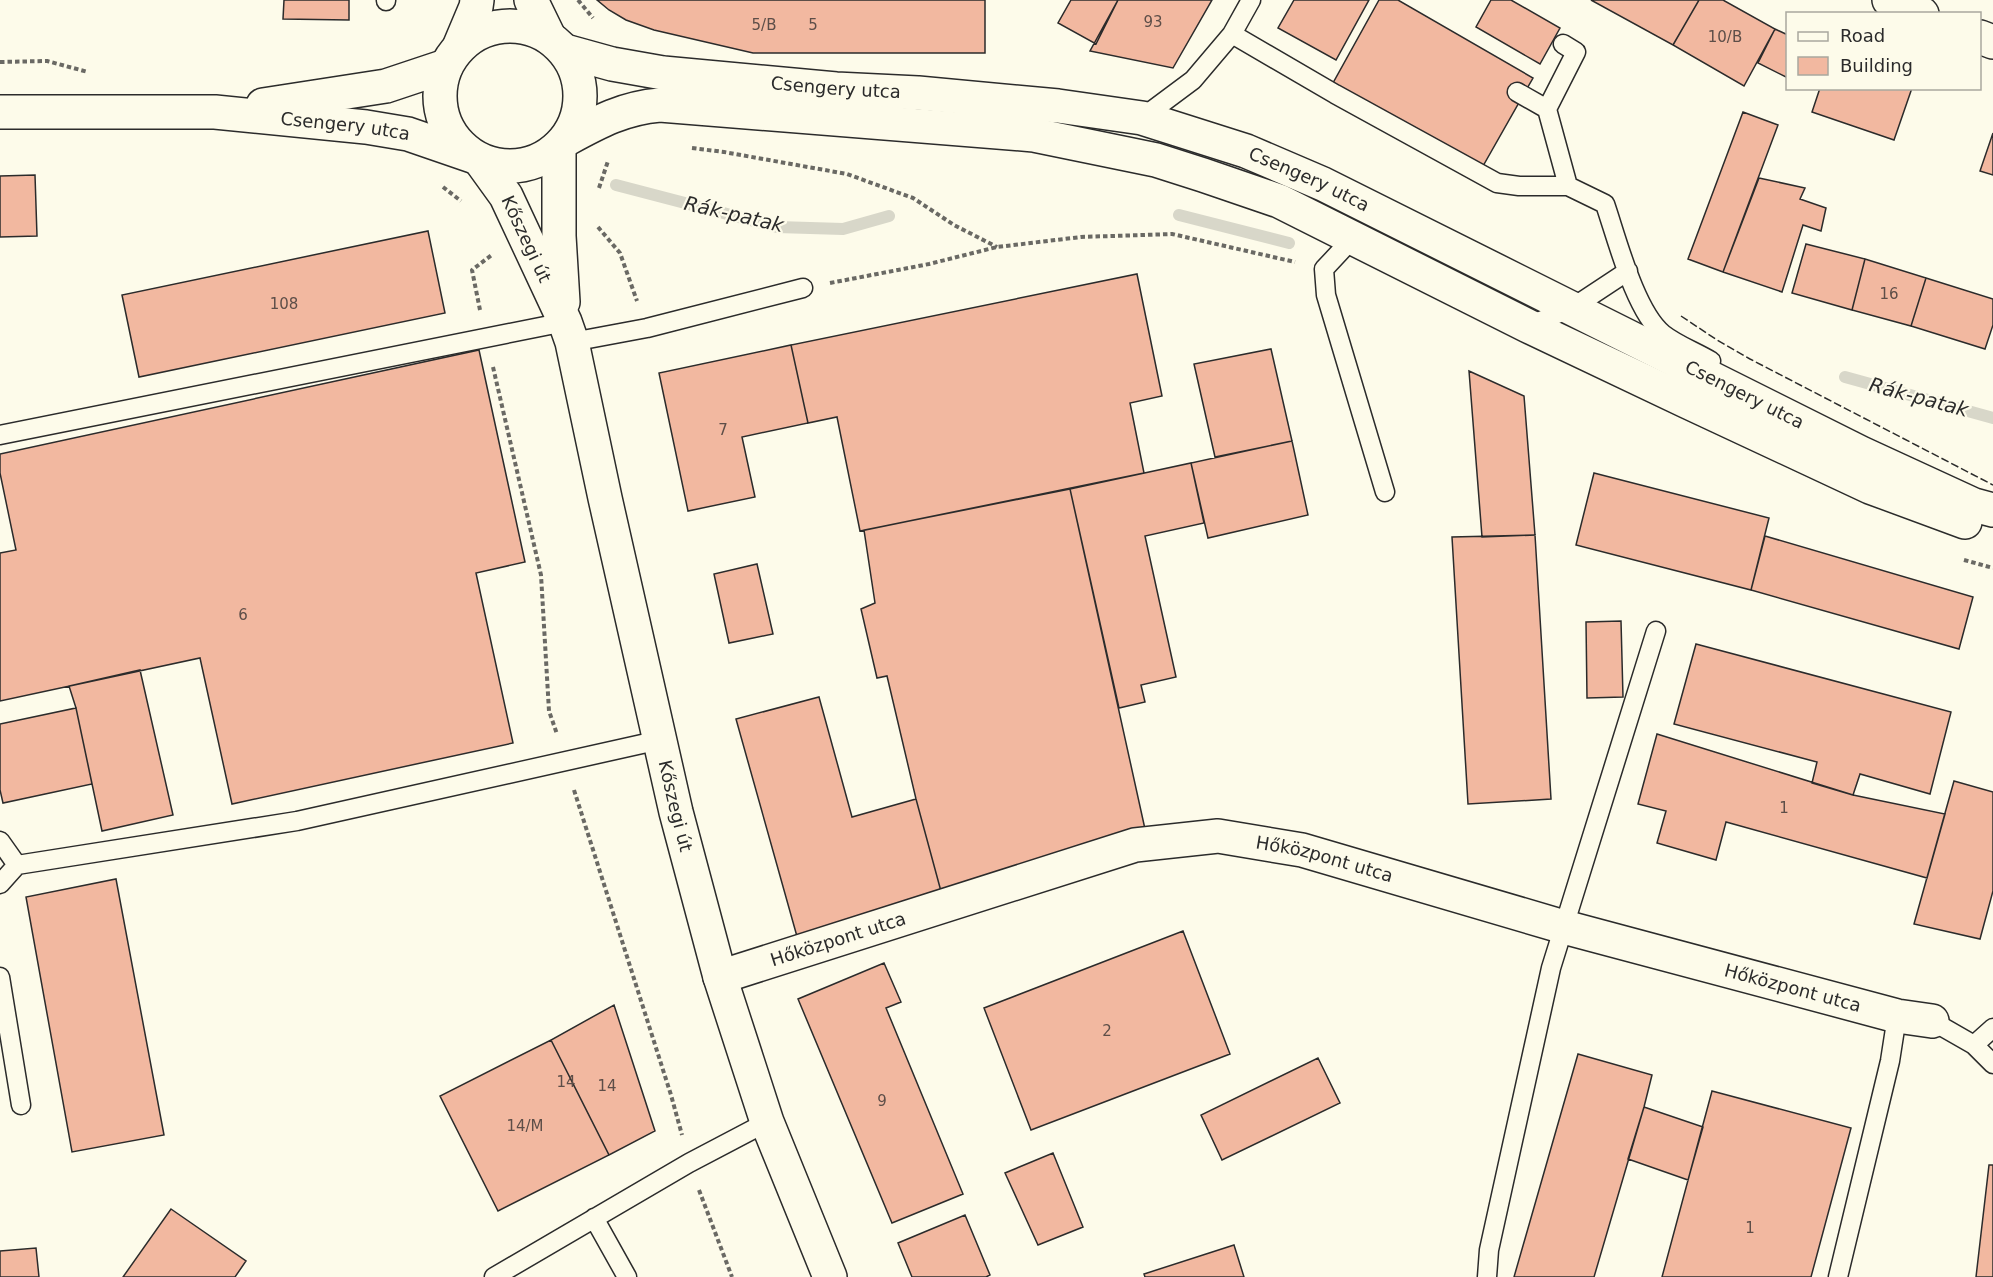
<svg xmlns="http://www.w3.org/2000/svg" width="1993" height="1277" font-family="'DejaVu Sans',sans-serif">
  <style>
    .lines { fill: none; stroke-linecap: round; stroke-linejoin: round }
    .stream { stroke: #d8d7c9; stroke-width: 12 }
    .building { fill: #f2b8a0; stroke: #2b2b2b; stroke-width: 1.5 }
    .lane-casing { stroke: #2b2b2b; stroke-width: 21 }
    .street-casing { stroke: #2b2b2b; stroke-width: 36 }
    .secondary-casing { stroke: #2b2b2b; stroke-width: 36 }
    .path { stroke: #6a6964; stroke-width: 4; stroke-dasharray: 4.5 3; stroke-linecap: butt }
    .lane { stroke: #fdfbea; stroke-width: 18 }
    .street { stroke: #fdfbea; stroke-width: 33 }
    .secondary { stroke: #fdfbea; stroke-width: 33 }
    .fence { stroke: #2b2b2b; stroke-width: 1.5; stroke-dasharray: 8 3; stroke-linecap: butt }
    .labels { text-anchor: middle; stroke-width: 4.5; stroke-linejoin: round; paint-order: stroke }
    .number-label { font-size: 15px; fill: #5d4e48 }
    .street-label { font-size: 18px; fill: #2b2b2b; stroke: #fdfbea }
    .water-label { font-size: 20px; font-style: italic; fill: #2b2b2b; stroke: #fdfbea }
  </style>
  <rect width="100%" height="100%" fill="#fdfbea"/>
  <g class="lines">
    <path class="stream" d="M 616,185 L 777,227 L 843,229 L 889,216
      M 1179,215 L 1289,243
      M 1845,377 L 1993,418"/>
  </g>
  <path class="building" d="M 284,0 L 349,0 L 349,20 L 283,19 Z
    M 597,0 L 985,0 L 985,53 L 753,53 L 654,30 L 626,20 L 609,10 Z
    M 1071,0 L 1118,0 L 1096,44 L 1058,23 Z
    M 1118,0 L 1212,0 L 1173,68 L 1090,51 Z
    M 1294,0 L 1369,0 L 1336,60 L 1278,28 Z
    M 1379,0 L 1398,0 L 1533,78 L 1483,166 L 1333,83 Z
    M 1491,0 L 1511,0 L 1560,28 L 1540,64 L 1476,27 Z
    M 1591,0 L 1699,0 L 1673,45 Z
    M 1699,0 L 1723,0 L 1775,29 L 1744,86 L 1673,45 Z
    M 1775,29 L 1788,35 L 1788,78 L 1758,63 Z
    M 1820,88 L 1912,88 L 1894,140 L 1812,112 Z
    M 1743,112 L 1778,125 L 1723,272 L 1688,259 Z
    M 1993,133 L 1993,175 L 1980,171 Z
    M 35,175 L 37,236 L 0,237 L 0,176 Z
    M 1759,178 L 1805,188 L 1800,199 L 1826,208 L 1821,231 L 1803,225 L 1782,292 L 1723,272 Z
    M 428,231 L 445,313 L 139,377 L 122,295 Z
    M 1806,244 L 1865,259 L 1852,310 L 1792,293 Z
    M 1865,259 L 1926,278 L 1911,326 L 1852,310 Z
    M 1137,274 L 1162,396 L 1130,403 L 1144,473 L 860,531 L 837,417 L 808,423 L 791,345 Z
    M 1926,278 L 1993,299 L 1993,325 L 1985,349 L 1911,326 Z
    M 791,345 L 808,423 L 742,437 L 755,497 L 688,511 L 659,373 Z
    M 1271,349 L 1292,441 L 1215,457 L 1194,364 Z
    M 479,350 L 525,562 L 476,573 L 513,743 L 232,804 L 200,658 L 0,701 L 0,553 L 16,550 L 0,473 L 0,454 Z
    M 1469,371 L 1524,396 L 1535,535 L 1482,537 Z
    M 1292,441 L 1308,515 L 1208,538 L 1191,463 Z
    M 1191,463 L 1204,523 L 1145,536 L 1176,677 L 1141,685 L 1145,702 L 1119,708 L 1070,489 Z
    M 1594,473 L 1769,518 L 1751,590 L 1576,545 Z
    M 1070,489 L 1145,829 L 942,895 L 916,799 L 887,676 L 877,678 L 861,609 L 875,603 L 864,530 Z
    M 1535,535 L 1551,799 L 1468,804 L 1452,537 Z
    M 1765,536 L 1973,597 L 1959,649 L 1751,590 Z
    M 757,564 L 773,634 L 729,643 L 714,574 Z
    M 1621,621 L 1623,697 L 1587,698 L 1586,622 Z
    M 1696,644 L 1951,712 L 1930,794 L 1860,774 L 1853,795 L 1812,783 L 1817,762 L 1674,724 Z
    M 140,670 L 173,815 L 102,831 L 76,708 L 69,686 Z
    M 819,697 L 852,817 L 916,799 L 942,895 L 798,940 L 736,719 Z
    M 76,708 L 92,784 L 3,803 L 0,790 L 0,724 Z
    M 1657,734 L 1853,795 L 1945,814 L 1927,878 L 1726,822 L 1716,860 L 1657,843 L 1666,811 L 1638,804 Z
    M 1954,781 L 1993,792 L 1993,891 L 1980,939 L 1914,924 Z
    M 116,879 L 164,1135 L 72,1152 L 26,897 Z
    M 1183,931 L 1230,1054 L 1031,1130 L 984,1008 Z
    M 884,963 L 901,1002 L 886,1008 L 963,1194 L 892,1223 L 798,999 Z
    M 614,1005 L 655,1131 L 609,1155 L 551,1040 Z
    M 551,1040 L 609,1155 L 498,1211 L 440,1096 Z
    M 1578,1054 L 1652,1075 L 1644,1107 L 1594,1277 L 1514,1277 Z
    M 1318,1058 L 1340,1103 L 1222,1160 L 1201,1115 Z
    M 1712,1091 L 1851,1128 L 1811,1277 L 1662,1277 Z
    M 1644,1107 L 1703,1127 L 1688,1180 L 1628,1159 Z
    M 1053,1153 L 1083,1227 L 1038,1245 L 1005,1173 Z
    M 1989,1165 L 1993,1165 L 1993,1277 L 1976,1277 Z
    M 171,1209 L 246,1261 L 235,1277 L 123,1277 Z
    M 965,1215 L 990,1275 L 986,1277 L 912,1277 L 898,1243 Z
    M 1234,1245 L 1244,1277 L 1145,1277 L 1144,1274 Z
    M 36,1248 L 39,1277 L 0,1277 L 0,1251 Z"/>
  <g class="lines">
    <defs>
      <path id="lane" d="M 386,0 L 386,1
        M 1232,34 L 1335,94 L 1497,183 L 1519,186 L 1568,186 L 1605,204 C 1617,239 1635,311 1663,334 C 1677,345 1696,352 1711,361
        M 1563,44 L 1576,52 L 1547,109 L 1568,186
        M 1517,92 L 1547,109
        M 1142,118 L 1193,80 L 1232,34 L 1251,0
        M 1353,238 L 1324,269 L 1326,295 L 1385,492
        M 1528,326 L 1572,308 L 1628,271
        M 572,342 L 647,328 L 803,288
        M 0,435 L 565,322
        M 0,841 L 17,865 L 297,821 L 660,740
        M 0,884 L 17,865
        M 0,977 L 21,1105
        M 1932,1021 L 1974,1045 L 1993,1064
        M 1974,1045 L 1993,1028
        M 594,1218 L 627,1277
        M 494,1277 L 689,1163 L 767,1122
        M 1487,1277 L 1489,1250 L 1551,968 L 1656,631
        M 1838,1277 L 1890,1061 L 1897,1016"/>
      <g id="street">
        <path d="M 1889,0 L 1922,14"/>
        <path d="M 1980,37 L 1993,42"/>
        <path id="s1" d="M 720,977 L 1135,845 L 1218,836 L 1302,850 L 1564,927 L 1897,1016 L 1932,1021"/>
      </g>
      <g id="secondary">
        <path d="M 531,0 L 549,37"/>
        <circle cx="510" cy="96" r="70"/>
        <path d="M 460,45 L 476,7 L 477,0"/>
        <path id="s2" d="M 565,51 L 612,64 L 663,73 L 836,89 L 918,93 L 1058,106 L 1142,118 L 1246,151 L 1323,184 L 1861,453 L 1974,505 L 1993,510"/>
        <path d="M 263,105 L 386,86 L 446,66"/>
        <path id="s3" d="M 0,112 L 215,112 L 366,127 L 408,134 L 472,156"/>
        <path d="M 565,140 C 598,122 623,108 660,105 L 1034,135 L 1156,160 L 1203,175 L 1279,201 L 1528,326 L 1686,401 L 1870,487 L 1965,522"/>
        <path d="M 559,147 L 559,236 L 563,302"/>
        <path id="s4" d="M 480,160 L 506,196 L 565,322 L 572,342 L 605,498 L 676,812 L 720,977 L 767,1122 L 830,1277"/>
      </g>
    </defs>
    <use href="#lane" class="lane-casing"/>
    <use href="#street" class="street-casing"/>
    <use href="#secondary" class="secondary-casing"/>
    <path class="path" d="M 578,0 L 593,18
      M 0,62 L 47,61 L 88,72
      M 692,148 L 724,152 L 847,174 L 913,198 L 954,225 L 997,247
      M 443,187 L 461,201
      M 599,188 L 608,161
      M 598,227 L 620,253 L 637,301
      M 830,283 L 929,264 L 997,247 L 1081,237 L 1172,234 L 1295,262
      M 480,310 L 472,270 L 493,254
      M 493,367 L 541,575 L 549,711 L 557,734
      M 1964,560 L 1993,568
      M 574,790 L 671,1095 L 682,1135
      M 699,1190 L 732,1277"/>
    <use href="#lane" class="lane"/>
    <use href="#street" class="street"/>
    <use href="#secondary" class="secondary"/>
    <path class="fence" d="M 1681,316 L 1717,340 L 1750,359 L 1993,485"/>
  </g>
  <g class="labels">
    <g class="number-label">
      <text x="1153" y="27">93</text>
      <text x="764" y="30">5/B</text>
      <text x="813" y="30">5</text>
      <text x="1725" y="42">10/B</text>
      <text x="1889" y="299">16</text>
      <text x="284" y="309">108</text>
      <text x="723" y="435">7</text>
      <text x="243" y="620">6</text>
      <text x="1784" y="813">1</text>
      <text x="1107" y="1036">2</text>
      <text x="566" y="1087">14</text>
      <text x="607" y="1091">14</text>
      <text x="882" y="1106">9</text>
      <text x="525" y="1131">14/M</text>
      <text x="1750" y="1233">1</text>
    </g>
    <g class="street-label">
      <text dy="6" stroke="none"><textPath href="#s2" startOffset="274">Csengery utca</textPath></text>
      <text dy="6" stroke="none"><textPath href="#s3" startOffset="346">Csengery utca</textPath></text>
      <text dy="6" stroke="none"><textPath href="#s2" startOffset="760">Csengery utca</textPath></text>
      <text dy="6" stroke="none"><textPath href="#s4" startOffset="92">Kőszegi út</textPath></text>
      <text dy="6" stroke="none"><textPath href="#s2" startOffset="1246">Csengery utca</textPath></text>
      <text dy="6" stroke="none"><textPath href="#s4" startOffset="680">Kőszegi út</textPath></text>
      <text dy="6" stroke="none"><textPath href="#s1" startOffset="628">Hőközpont utca</textPath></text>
      <text dy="6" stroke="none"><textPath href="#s1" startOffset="124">Hőközpont utca</textPath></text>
      <text dy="6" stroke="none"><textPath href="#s1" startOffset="1114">Hőközpont utca</textPath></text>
    </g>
    <g class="water-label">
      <text transform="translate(734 214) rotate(13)" y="7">Rák-patak</text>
      <text transform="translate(1919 397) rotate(15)" y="7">Rák-patak</text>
    </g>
  </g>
  <rect x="1786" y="12" width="195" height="78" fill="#fdfbea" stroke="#a9a89e" stroke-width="1.5"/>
  <rect x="1798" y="32" width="30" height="9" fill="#fdfbea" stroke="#a9a89e" stroke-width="1.5"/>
  <text x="1840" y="42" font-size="18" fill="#2b2b2b">Road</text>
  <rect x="1798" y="57" width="30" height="18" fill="#f2b8a0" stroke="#a9a89e" stroke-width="1.5"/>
  <text x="1840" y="72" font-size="18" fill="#2b2b2b">Building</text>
</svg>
